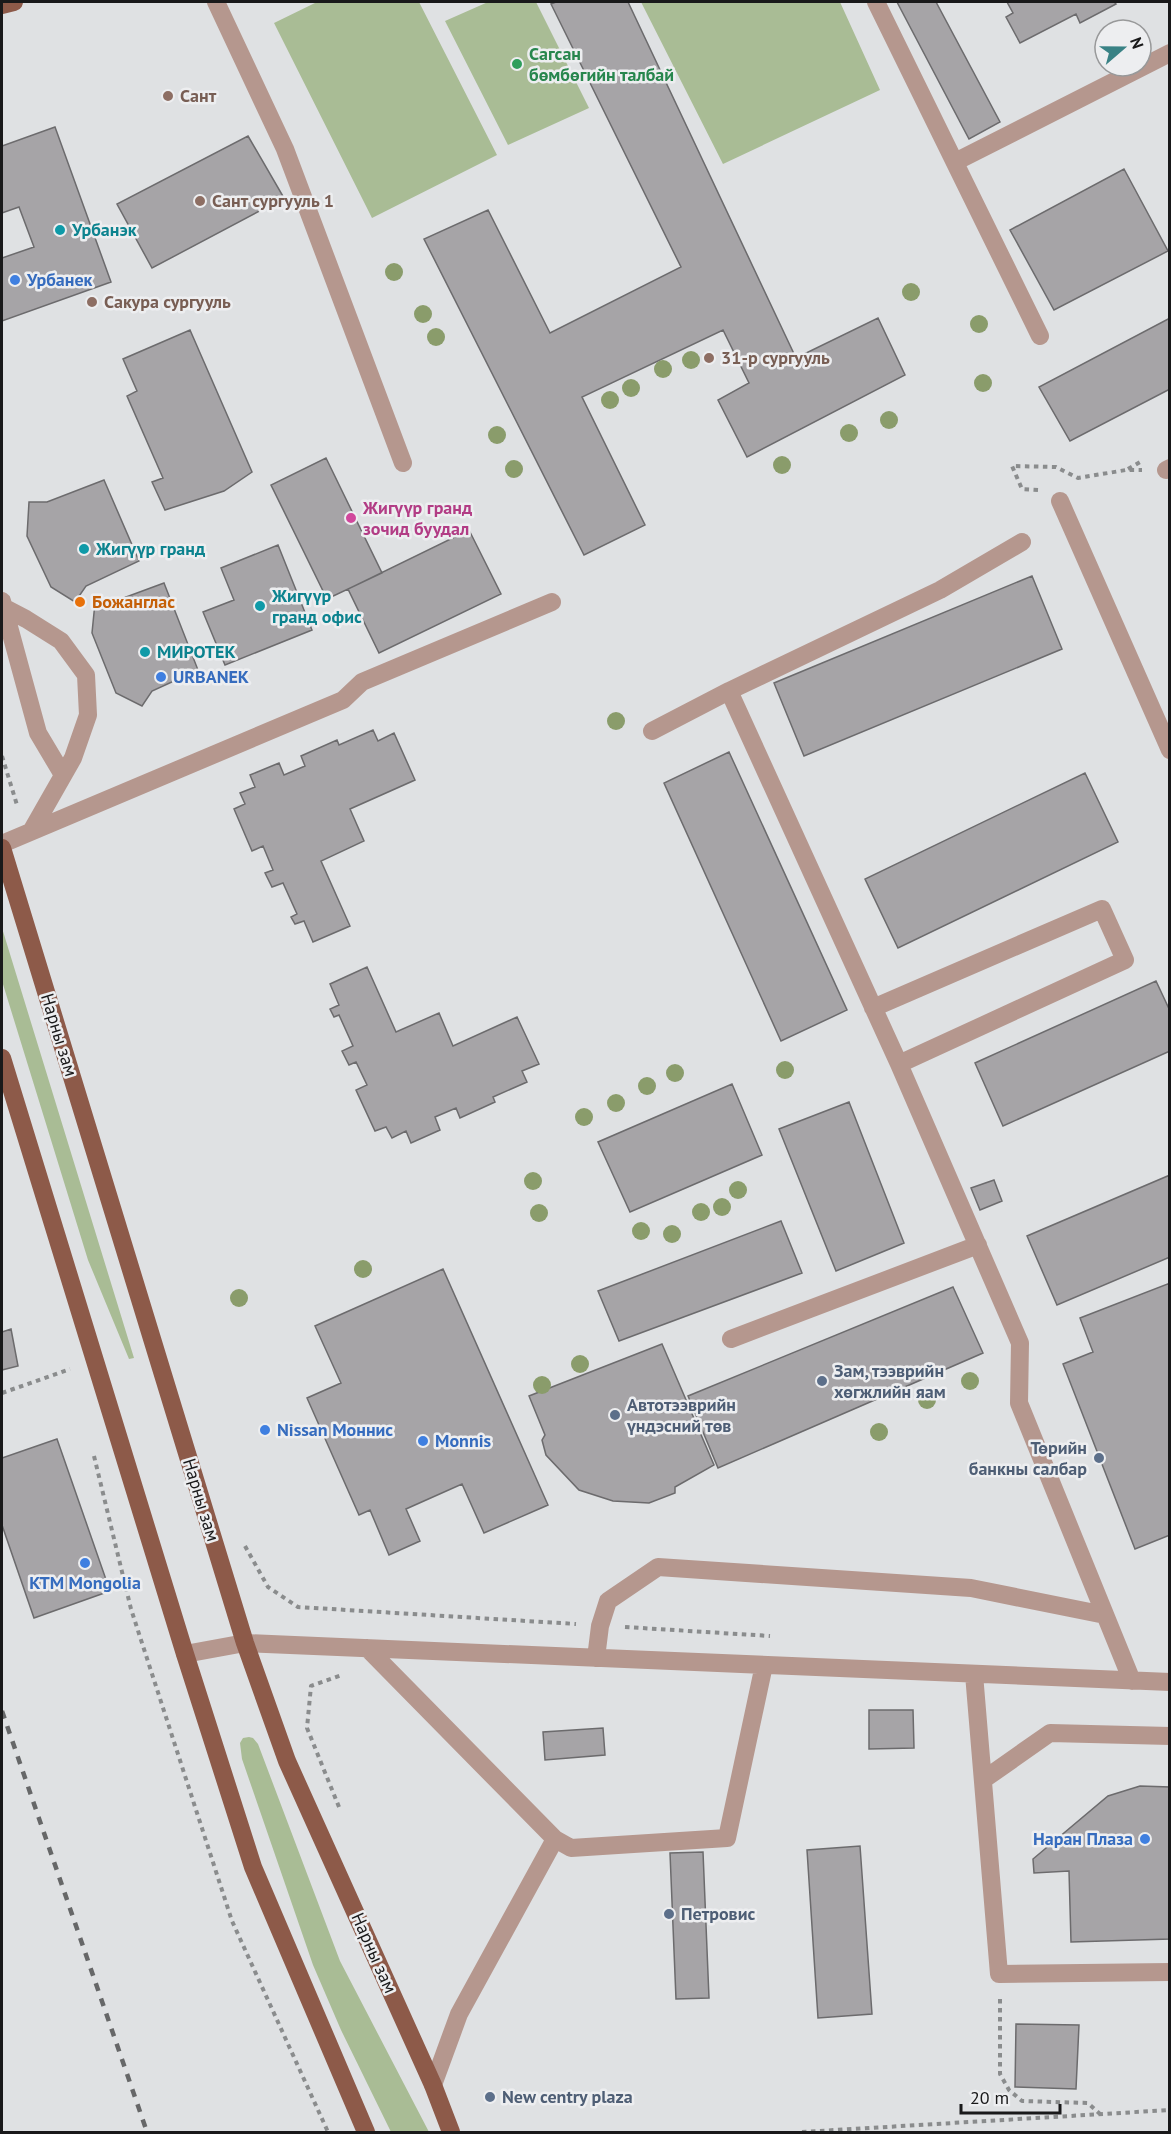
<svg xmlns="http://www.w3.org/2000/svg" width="1171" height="2134" font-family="'PT Sans',sans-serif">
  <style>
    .green { fill: #a9bc95 }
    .building { fill: #a6a4a7; stroke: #6c6b6d; stroke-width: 1.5 }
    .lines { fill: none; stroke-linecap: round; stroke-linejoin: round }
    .path { stroke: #8a8c8d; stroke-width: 4; stroke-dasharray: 4.5 4.5; stroke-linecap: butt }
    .minor { stroke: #b5978e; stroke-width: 18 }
    .major { stroke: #8d5a49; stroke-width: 18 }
    .rail { stroke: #666768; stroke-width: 4.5; stroke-dasharray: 8 8; stroke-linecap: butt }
    .tree { fill: #8a9c6b }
    .leisure-dot { fill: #2e9e5b; stroke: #edeef0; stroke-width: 2 }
    .education-dot { fill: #8d6e63; stroke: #edeef0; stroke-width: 2 }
    .culture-dot { fill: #0f9aa8; stroke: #edeef0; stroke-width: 2 }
    .shop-dot { fill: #3f7fe0; stroke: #edeef0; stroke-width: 2 }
    .hotel-dot { fill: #d1479c; stroke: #edeef0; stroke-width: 2 }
    .food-dot { fill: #e8710a; stroke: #edeef0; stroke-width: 2 }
    .service-dot { fill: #5c6f8a; stroke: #edeef0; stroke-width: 2 }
    .labels { text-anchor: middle; stroke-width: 5; stroke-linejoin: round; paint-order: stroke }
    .leisure-label { font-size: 18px; font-weight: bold; fill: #27864d; stroke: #edeef0; text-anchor: start }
    .education-label { font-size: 18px; font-weight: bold; fill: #785e54; stroke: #edeef0; text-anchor: start }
    .culture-label { font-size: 18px; font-weight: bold; fill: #0d838f; stroke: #edeef0; text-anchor: start }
    .shop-label { font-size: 18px; font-weight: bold; fill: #366cbe; stroke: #edeef0; text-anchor: start }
    .hotel-label { font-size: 18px; font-weight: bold; fill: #b23c85; stroke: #edeef0; text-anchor: start }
    .food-label { font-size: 18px; font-weight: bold; fill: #c56008; stroke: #edeef0; text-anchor: start }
    .street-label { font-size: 18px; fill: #19191a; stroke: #edeef0 }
    .service-label { font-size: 18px; font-weight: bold; fill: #4e5e75; stroke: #edeef0; text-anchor: start }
  </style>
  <rect width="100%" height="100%" fill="#dfe1e3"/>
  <path class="green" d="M 317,2 L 419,2 L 497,155 L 372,218 L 274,23 Z
    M 488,2 L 536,2 L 589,108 L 508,145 L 445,21 Z
    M 641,2 L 840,2 L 880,90 L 723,164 Z
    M 2,928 L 134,1358 L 129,1359 L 88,1260 L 2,981 Z
    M 249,1737 L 253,1738 L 258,1744 L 340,1961 L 429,2132 L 391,2132 L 341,2030 L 313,1965 L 242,1759 L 240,1743 L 243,1738 Z"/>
  <path class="building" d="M 556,2 L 628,2 L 796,358 L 878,318 L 905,375 L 747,457 L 718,400 L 749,383 L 723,330 L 582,397 L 645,525 L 584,555 L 424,239 L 488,210 L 550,333 L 681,267 L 551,4 Z
    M 897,2 L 936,2 L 1000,122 L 969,139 Z
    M 1007,2 L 1114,2 L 1116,4 L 1080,23 L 1076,14 L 1020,43 L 1006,17 L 1013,13 Z
    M 55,127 L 111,282 L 2,321 L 2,258 L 34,247 L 19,207 L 2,213 L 2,146 Z
    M 248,136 L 284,198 L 152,268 L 117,204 Z
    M 1124,169 L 1168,251 L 1054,310 L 1010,230 Z
    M 1170,318 L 1170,389 L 1070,441 L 1039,387 Z
    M 190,330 L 252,472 L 224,491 L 165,510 L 152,482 L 163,478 L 127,396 L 137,391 L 123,359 Z
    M 326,458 L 382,573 L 327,599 L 271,485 Z
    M 104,480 L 139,561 L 86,586 L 75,602 L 51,587 L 27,536 L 29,502 L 47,502 Z
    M 469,530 L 501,594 L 379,653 L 348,589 Z
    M 278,545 L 312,630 L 225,665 L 203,612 L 234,600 L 221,568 Z
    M 1032,576 L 1062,649 L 804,756 L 774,683 Z
    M 164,583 L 198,670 L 152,691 L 142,706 L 116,693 L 92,633 L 95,603 L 118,600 Z
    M 373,730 L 378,741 L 394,733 L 415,780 L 350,809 L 364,841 L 321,861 L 350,926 L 313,942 L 304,921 L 295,924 L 291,917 L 297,914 L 283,883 L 272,887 L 265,873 L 273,870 L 263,846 L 252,851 L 234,809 L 245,804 L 240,793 L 255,787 L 250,775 L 279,763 L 284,775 L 305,766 L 301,756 L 337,740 L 339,745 Z
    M 729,752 L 847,1010 L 781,1041 L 664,783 Z
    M 1085,773 L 1118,842 L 898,948 L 865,879 Z
    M 367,967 L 396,1032 L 439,1013 L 453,1046 L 517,1017 L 539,1064 L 522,1071 L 527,1082 L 493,1097 L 495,1102 L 460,1118 L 456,1108 L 435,1117 L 440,1130 L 411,1143 L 406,1131 L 392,1138 L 386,1127 L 375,1131 L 356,1090 L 367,1085 L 356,1062 L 349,1065 L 342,1051 L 353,1046 L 339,1015 L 334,1017 L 330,1009 L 339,1005 L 330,984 Z
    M 1156,981 L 1170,1011 L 1170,1051 L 1003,1126 L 975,1063 Z
    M 732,1084 L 762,1155 L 630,1212 L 598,1142 Z
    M 849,1102 L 904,1243 L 836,1271 L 779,1129 Z
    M 1170,1175 L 1170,1257 L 1057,1305 L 1027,1236 Z
    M 994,1180 L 1002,1201 L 980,1210 L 971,1188 Z
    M 781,1221 L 802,1273 L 619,1341 L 598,1291 Z
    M 443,1269 L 548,1505 L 484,1533 L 462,1484 L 406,1509 L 420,1541 L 389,1555 L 370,1510 L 359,1515 L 307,1398 L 341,1383 L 315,1326 Z
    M 443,1269 L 548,1505 L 484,1533 L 462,1484 L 406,1509 L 420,1541 L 389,1555 L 370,1510 L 359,1515 L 307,1398 L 341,1383 L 315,1326 Z
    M 1170,1283 L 1170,1535 L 1135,1549 L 1063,1364 L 1093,1352 L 1080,1318 Z
    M 953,1287 L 983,1353 L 718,1468 L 688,1396 Z
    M 11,1329 L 18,1366 L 2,1370 L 2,1332 Z
    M 662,1344 L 714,1465 L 675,1487 L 675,1493 L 649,1503 L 613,1501 L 579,1490 L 546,1455 L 542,1440 L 545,1435 L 529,1396 Z
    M 57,1439 L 110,1591 L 34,1618 L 2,1525 L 2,1458 Z
    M 869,1710 L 913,1710 L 914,1748 L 869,1749 Z
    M 603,1728 L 605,1755 L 545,1760 L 543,1732 Z
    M 1140,1786 L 1170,1787 L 1170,1939 L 1071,1942 L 1069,1871 L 1034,1873 L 1033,1859 L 1108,1796 Z
    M 1140,1786 L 1170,1787 L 1170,1939 L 1071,1942 L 1069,1871 L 1034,1873 L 1033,1859 L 1108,1796 Z
    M 860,1846 L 872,2014 L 818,2018 L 807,1850 Z
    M 703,1852 L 709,1998 L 676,1999 L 670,1853 Z
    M 1016,2024 L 1079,2025 L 1076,2089 L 1015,2087 Z"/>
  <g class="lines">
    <path class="path" d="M 1128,469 L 1142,461
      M 1038,490 L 1022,489 L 1012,466 L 1056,467 L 1078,478 L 1126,470 L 1142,470
      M 2,756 L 17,805
      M 2,1393 L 70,1369
      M 94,1456 L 131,1609 L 232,1921 L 328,2132
      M 245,1546 L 268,1587 L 298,1607 L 576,1624
      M 625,1627 L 770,1636
      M 339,1807 L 307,1728 L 311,1686 L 342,1675
      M 1000,1999 L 1000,2074 L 1009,2090 L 1022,2101 L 1088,2103 L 1101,2115
      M 802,2132 L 1170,2110"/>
    <path class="minor" d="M 216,2 L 285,149 L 403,463
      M 876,2 L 1040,336
      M 955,162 L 1170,53
      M 1166,470 L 1170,468
      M 1060,501 L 1170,750
      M 2,601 L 38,733 L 63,775
      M 3,607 L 26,619 L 61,641 L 86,675 L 88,715 L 73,758 L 32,830
      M 729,691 L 899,1064 L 1020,1343 L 1019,1403 L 1132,1681
      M 652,731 L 729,691 L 940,590 L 1022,542
      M 2,844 L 343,700 L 362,682 L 552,602
      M 873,1008 L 1102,909 L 1125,960 L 899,1064
      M 731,1339 L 978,1245
      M 367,1648 L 555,1839 L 459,2014 L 433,2085
      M 185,1654 L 245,1643 L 1170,1682
      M 596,1658 L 600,1626 L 608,1601 L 658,1567 L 971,1588 L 1105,1615
      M 974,1674 L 999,1974 L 1170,1972
      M 983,1780 L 1050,1733 L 1170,1736
      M 555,1839 L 571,1848 L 727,1838 L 764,1665"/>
    <path class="major" d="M 2,5 L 14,2
      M 2,848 L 245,1643 L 287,1761 L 433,2085 L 451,2132
      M 2,1058 L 185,1654 L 253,1867 L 366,2132"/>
    <path class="rail" d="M 2,1711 L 147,2132"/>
  </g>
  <g class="tree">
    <circle cx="394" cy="272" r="9"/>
    <circle cx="911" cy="292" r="9"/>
    <circle cx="423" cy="314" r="9"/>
    <circle cx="979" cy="324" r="9"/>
    <circle cx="436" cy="337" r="9"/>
    <circle cx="691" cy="360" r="9"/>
    <circle cx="663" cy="369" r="9"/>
    <circle cx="983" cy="383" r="9"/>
    <circle cx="631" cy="388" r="9"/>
    <circle cx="610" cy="400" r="9"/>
    <circle cx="889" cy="420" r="9"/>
    <circle cx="849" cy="433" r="9"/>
    <circle cx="497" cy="435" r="9"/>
    <circle cx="782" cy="465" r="9"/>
    <circle cx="514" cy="469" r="9"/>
    <circle cx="616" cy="721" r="9"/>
    <circle cx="785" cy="1070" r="9"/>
    <circle cx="675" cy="1073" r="9"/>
    <circle cx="647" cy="1086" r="9"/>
    <circle cx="616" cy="1103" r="9"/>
    <circle cx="584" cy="1117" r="9"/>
    <circle cx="533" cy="1181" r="9"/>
    <circle cx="738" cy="1190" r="9"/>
    <circle cx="722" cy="1207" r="9"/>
    <circle cx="701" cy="1212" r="9"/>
    <circle cx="539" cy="1213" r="9"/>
    <circle cx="641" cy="1231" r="9"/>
    <circle cx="672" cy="1234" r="9"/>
    <circle cx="363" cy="1269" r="9"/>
    <circle cx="239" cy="1298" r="9"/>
    <circle cx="580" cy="1364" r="9"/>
    <circle cx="970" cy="1381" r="9"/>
    <circle cx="542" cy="1385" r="9"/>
    <circle cx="927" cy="1400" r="9"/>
    <circle cx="879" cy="1432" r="9"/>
  </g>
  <circle class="leisure-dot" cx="517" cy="64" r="6"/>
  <g class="education-dot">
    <circle cx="168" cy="96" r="6"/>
    <circle cx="200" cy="201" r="6"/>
    <circle cx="92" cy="302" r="6"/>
    <circle cx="709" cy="358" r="6"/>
  </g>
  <g class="culture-dot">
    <circle cx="60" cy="230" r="6"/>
    <circle cx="84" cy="549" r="6"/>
    <circle cx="260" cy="606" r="6"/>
    <circle cx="145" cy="652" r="6"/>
  </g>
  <g class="shop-dot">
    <circle cx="15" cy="280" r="6"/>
    <circle cx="161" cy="677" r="6"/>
    <circle cx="265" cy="1430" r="6"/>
    <circle cx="423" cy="1441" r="6"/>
    <circle cx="85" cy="1563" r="6"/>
    <circle cx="1145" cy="1839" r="6"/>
  </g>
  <circle class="hotel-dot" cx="351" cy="518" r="6"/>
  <circle class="food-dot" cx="80" cy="602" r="6"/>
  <g class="service-dot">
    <circle cx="822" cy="1381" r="6"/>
    <circle cx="615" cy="1415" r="6"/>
    <circle cx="1099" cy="1458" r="6"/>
    <circle cx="669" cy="1914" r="6"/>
    <circle cx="490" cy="2097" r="6"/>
  </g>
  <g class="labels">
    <g class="leisure-label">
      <text x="529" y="60">Сагсан<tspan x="529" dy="21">бөмбөгийн талбай</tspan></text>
    </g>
    <g class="education-label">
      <text x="180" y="102">Сант</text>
      <text x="212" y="207">Сант сургууль 1</text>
      <text x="104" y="308">Сакура сургууль</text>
      <text x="721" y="364">31-р сургууль</text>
    </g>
    <g class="culture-label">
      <text x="72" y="236">Урбанэк</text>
      <text x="96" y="555">Жигүүр гранд</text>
      <text x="272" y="602">Жигүүр<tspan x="272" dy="21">гранд офис</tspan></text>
      <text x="157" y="658">МИРОТЕК</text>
    </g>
    <g class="shop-label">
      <text x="27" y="286">Урбанек</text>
      <text x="173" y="683">URBANEK</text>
      <text x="277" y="1436">Nissan Моннис</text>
      <text x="435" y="1447">Monnis</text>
      <text x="85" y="1589" text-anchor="middle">KTM Mongolia</text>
      <text x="1133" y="1845" text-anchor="end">Наран Плаза</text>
    </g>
    <g class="hotel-label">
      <text x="363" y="514">Жигүүр гранд<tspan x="363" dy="21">зочид буудал</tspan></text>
    </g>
    <g class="food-label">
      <text x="92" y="608">Божанглас</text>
    </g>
    <g class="street-label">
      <text transform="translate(59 1035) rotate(73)" y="6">Нарны зам</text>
      <text transform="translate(201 1500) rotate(73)" y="6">Нарны зам</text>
      <text transform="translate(374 1953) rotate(66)" y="6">Нарны зам</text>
    </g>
    <g class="service-label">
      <text x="834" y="1377">Зам, тээврийн<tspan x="834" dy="21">хөгжлийн яам</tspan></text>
      <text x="627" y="1411">Автотээврийн<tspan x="627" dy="21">үндэсний төв</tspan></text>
      <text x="1087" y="1454" text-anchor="end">Төрийн<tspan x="1087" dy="21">банкны салбар</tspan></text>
      <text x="681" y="1920">Петровис</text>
      <text x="502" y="2103">New centry plaza</text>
    </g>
  </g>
  <rect width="1171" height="2134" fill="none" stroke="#19191a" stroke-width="6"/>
  <g transform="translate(1123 48) rotate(70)"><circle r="28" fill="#edeef0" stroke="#98999a" stroke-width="1.5"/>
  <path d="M0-4.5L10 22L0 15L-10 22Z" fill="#398285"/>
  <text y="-9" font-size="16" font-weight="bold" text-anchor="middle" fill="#19191a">N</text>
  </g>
  <path d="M961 2104v9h99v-9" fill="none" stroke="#19191a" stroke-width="3"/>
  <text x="970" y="2104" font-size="18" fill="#19191a" stroke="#edeef0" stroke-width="4.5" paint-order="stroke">20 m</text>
</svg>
